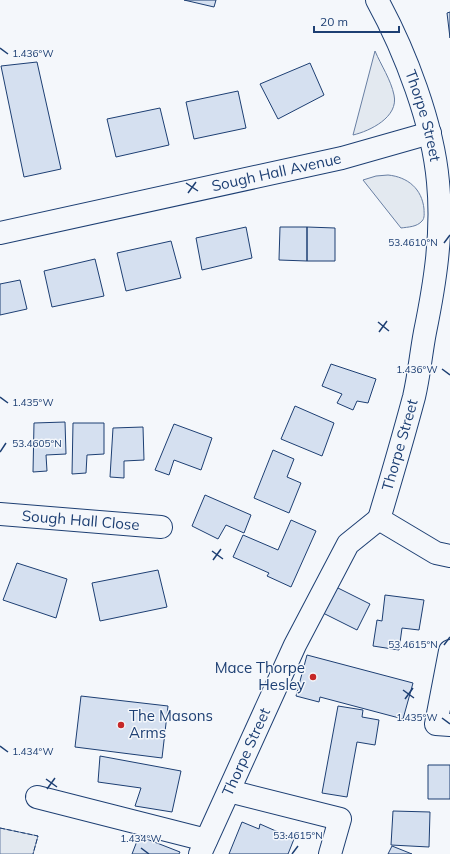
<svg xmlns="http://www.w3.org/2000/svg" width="450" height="854" font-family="Mulish,sans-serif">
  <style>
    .green { fill: #e3e9f0; stroke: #687fa3 }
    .building { fill: #d5e0f0; stroke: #1d3f73 }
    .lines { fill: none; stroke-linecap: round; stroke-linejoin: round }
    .minor-casing { stroke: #1d3f73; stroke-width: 24 }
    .major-casing { stroke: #1d3f73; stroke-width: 24 }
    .minor { stroke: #f4f7fb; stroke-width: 22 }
    .major { stroke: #f4f7fb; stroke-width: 22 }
    .fence { stroke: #1d3f73; stroke-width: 1; stroke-dasharray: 5 2; stroke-linecap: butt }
    .ticks { fill: none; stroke: #1d3f73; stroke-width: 1.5 }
    .poi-dot { fill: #c62828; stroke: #f4f7fb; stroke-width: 1.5 }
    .labels { text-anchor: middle; stroke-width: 3; stroke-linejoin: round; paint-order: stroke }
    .street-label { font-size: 15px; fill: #1d3f73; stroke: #f4f7fb }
    .poi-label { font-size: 15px; fill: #1d3f73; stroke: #f4f7fb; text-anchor: end }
    .ticks-label { font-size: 10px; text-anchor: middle; fill: #1d3f73; stroke: #f4f7fb; stroke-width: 3; stroke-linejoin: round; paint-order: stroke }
  </style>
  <rect width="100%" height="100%" fill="#f4f7fb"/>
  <path class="green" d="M 375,51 C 381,65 391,80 394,95 C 399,117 370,131 353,135 Z
    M 388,175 C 408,177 422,189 424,209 C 424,213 425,218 422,221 C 417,227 408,227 401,228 L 363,180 L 376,176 Z
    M 0,828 L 38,836 L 33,854 L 0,854 Z"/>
  <path class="building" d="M 184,0 L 216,0 L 214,7 Z
    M 450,12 L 450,38 L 447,13 Z
    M 37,62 L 61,169 L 24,177 L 1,66 Z
    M 310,63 L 324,95 L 278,119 L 260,84 Z
    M 238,91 L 246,128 L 194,139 L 186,102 Z
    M 160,108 L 169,145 L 116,157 L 107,119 Z
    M 246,227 L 252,258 L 202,270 L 196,238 Z
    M 280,227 L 307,227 L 307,261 L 279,260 Z
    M 307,227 L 335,228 L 335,261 L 307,261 Z
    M 171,241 L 181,278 L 126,291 L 117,253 Z
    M 95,259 L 104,296 L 52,307 L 44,271 Z
    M 20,280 L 27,309 L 0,315 L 0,284 Z
    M 331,364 L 376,379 L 368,403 L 357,401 L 353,410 L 337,403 L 342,394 L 322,386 Z
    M 295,406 L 334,423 L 322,456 L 281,439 Z
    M 65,422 L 66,454 L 46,455 L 47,471 L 33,472 L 34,423 Z
    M 73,423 L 104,423 L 104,454 L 87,455 L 86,473 L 72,474 Z
    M 174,424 L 212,438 L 201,470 L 174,460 L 169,475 L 155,470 Z
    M 143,427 L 144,460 L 124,461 L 124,478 L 110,477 L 113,428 Z
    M 273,450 L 294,459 L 287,477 L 301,483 L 289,513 L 254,498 Z
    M 205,495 L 251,515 L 244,533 L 226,525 L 218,539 L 192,526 Z
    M 291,520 L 316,531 L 291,587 L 267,576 L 269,573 L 233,557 L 243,535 L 278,550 Z
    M 17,563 L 67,579 L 56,618 L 3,600 Z
    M 158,570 L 167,607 L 100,621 L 92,583 Z
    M 330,584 L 370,604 L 357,630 L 317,610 Z
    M 385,595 L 424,600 L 419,630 L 402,628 L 399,650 L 373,646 L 377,620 L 382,621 Z
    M 307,655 L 413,683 L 403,719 L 320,697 L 319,702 L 296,696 Z
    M 81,696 L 168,706 L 162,758 L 75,747 Z
    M 338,706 L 363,710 L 362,717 L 379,720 L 375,745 L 357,742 L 347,797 L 322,793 Z
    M 100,756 L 181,771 L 172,812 L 135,806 L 141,788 L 98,782 Z
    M 428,765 L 450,765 L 450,799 L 428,799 Z
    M 393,811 L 430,812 L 429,847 L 391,845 Z
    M 242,822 L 259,829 L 260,824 L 294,839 L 288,854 L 229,854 Z
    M 139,836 L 180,852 L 179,854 L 132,854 Z
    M 392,846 L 412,854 L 388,854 Z"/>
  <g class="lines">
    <defs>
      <g id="minor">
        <path id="s1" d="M 0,233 L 342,158 L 430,133"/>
        <path id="s2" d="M 0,514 L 161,527"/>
        <path d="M 450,651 L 436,724 L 450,725"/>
        <path d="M 229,791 L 340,819 L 330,854"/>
        <path d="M 37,797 L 206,840"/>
        <path id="s3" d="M 200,854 L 295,645 L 348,544 L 379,519"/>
      </g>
      <g id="major">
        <path id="s4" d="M 377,0 C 405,51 433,124 438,182 C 443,233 435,283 425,332 C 421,353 419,376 414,397 C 403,438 391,479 379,519 L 436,553 L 450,556"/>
      </g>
    </defs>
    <use href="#minor" class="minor-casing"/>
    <use href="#major" class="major-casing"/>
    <use href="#minor" class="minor"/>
    <use href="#major" class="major"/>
    <path class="fence" d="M 0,828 L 38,836 L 33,854"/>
  </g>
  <path class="ticks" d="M 0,48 L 8,54M 186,183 L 198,191M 188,193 L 196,182M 444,243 L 450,235M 378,322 L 389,331M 379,332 L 387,321M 442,369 L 450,375M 0,397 L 8,403M 0,452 L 6,443M 212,551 L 223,559M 213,560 L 221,549M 444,645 L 450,637M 403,690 L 414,698M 405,699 L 413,688M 442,718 L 450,724M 0,746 L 8,752M 46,779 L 57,787M 47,789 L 55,778M 141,848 L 149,854M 292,854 L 298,846"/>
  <g class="poi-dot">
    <circle cx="313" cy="677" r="4"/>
    <circle cx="121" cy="725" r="4"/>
  </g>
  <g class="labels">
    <g class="street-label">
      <text dy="5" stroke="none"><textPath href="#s4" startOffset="125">Thorpe Street</textPath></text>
      <text dy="5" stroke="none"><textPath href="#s1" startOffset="283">Sough Hall Avenue</textPath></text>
      <text transform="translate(400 445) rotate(-74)" y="5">Thorpe Street</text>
      <text dy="5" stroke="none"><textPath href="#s2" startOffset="81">Sough Hall Close</textPath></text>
      <text dy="5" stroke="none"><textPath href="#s3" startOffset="112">Thorpe Street</textPath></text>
    </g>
    <g class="poi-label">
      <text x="305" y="673">Mace Thorpe<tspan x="305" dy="17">Hesley</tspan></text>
      <text x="129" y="721" text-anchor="start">The Masons<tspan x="129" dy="17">Arms</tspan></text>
    </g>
  </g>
  <g class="ticks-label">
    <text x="33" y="57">1.436°W</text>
    <text x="413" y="246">53.4610°N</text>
    <text x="417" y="373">1.436°W</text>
    <text x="33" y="406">1.435°W</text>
    <text x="37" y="447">53.4605°N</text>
    <text x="413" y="648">53.4615°N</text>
    <text x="417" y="721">1.435°W</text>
    <text x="33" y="755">1.434°W</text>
    <text x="298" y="839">53.4615°N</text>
    <text x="141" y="842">1.434°W</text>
  </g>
  <path d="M314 26v6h85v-6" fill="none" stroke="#1d3f73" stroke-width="2"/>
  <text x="320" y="26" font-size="12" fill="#1d3f73" stroke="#f4f7fb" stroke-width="3" paint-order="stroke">20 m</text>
</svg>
